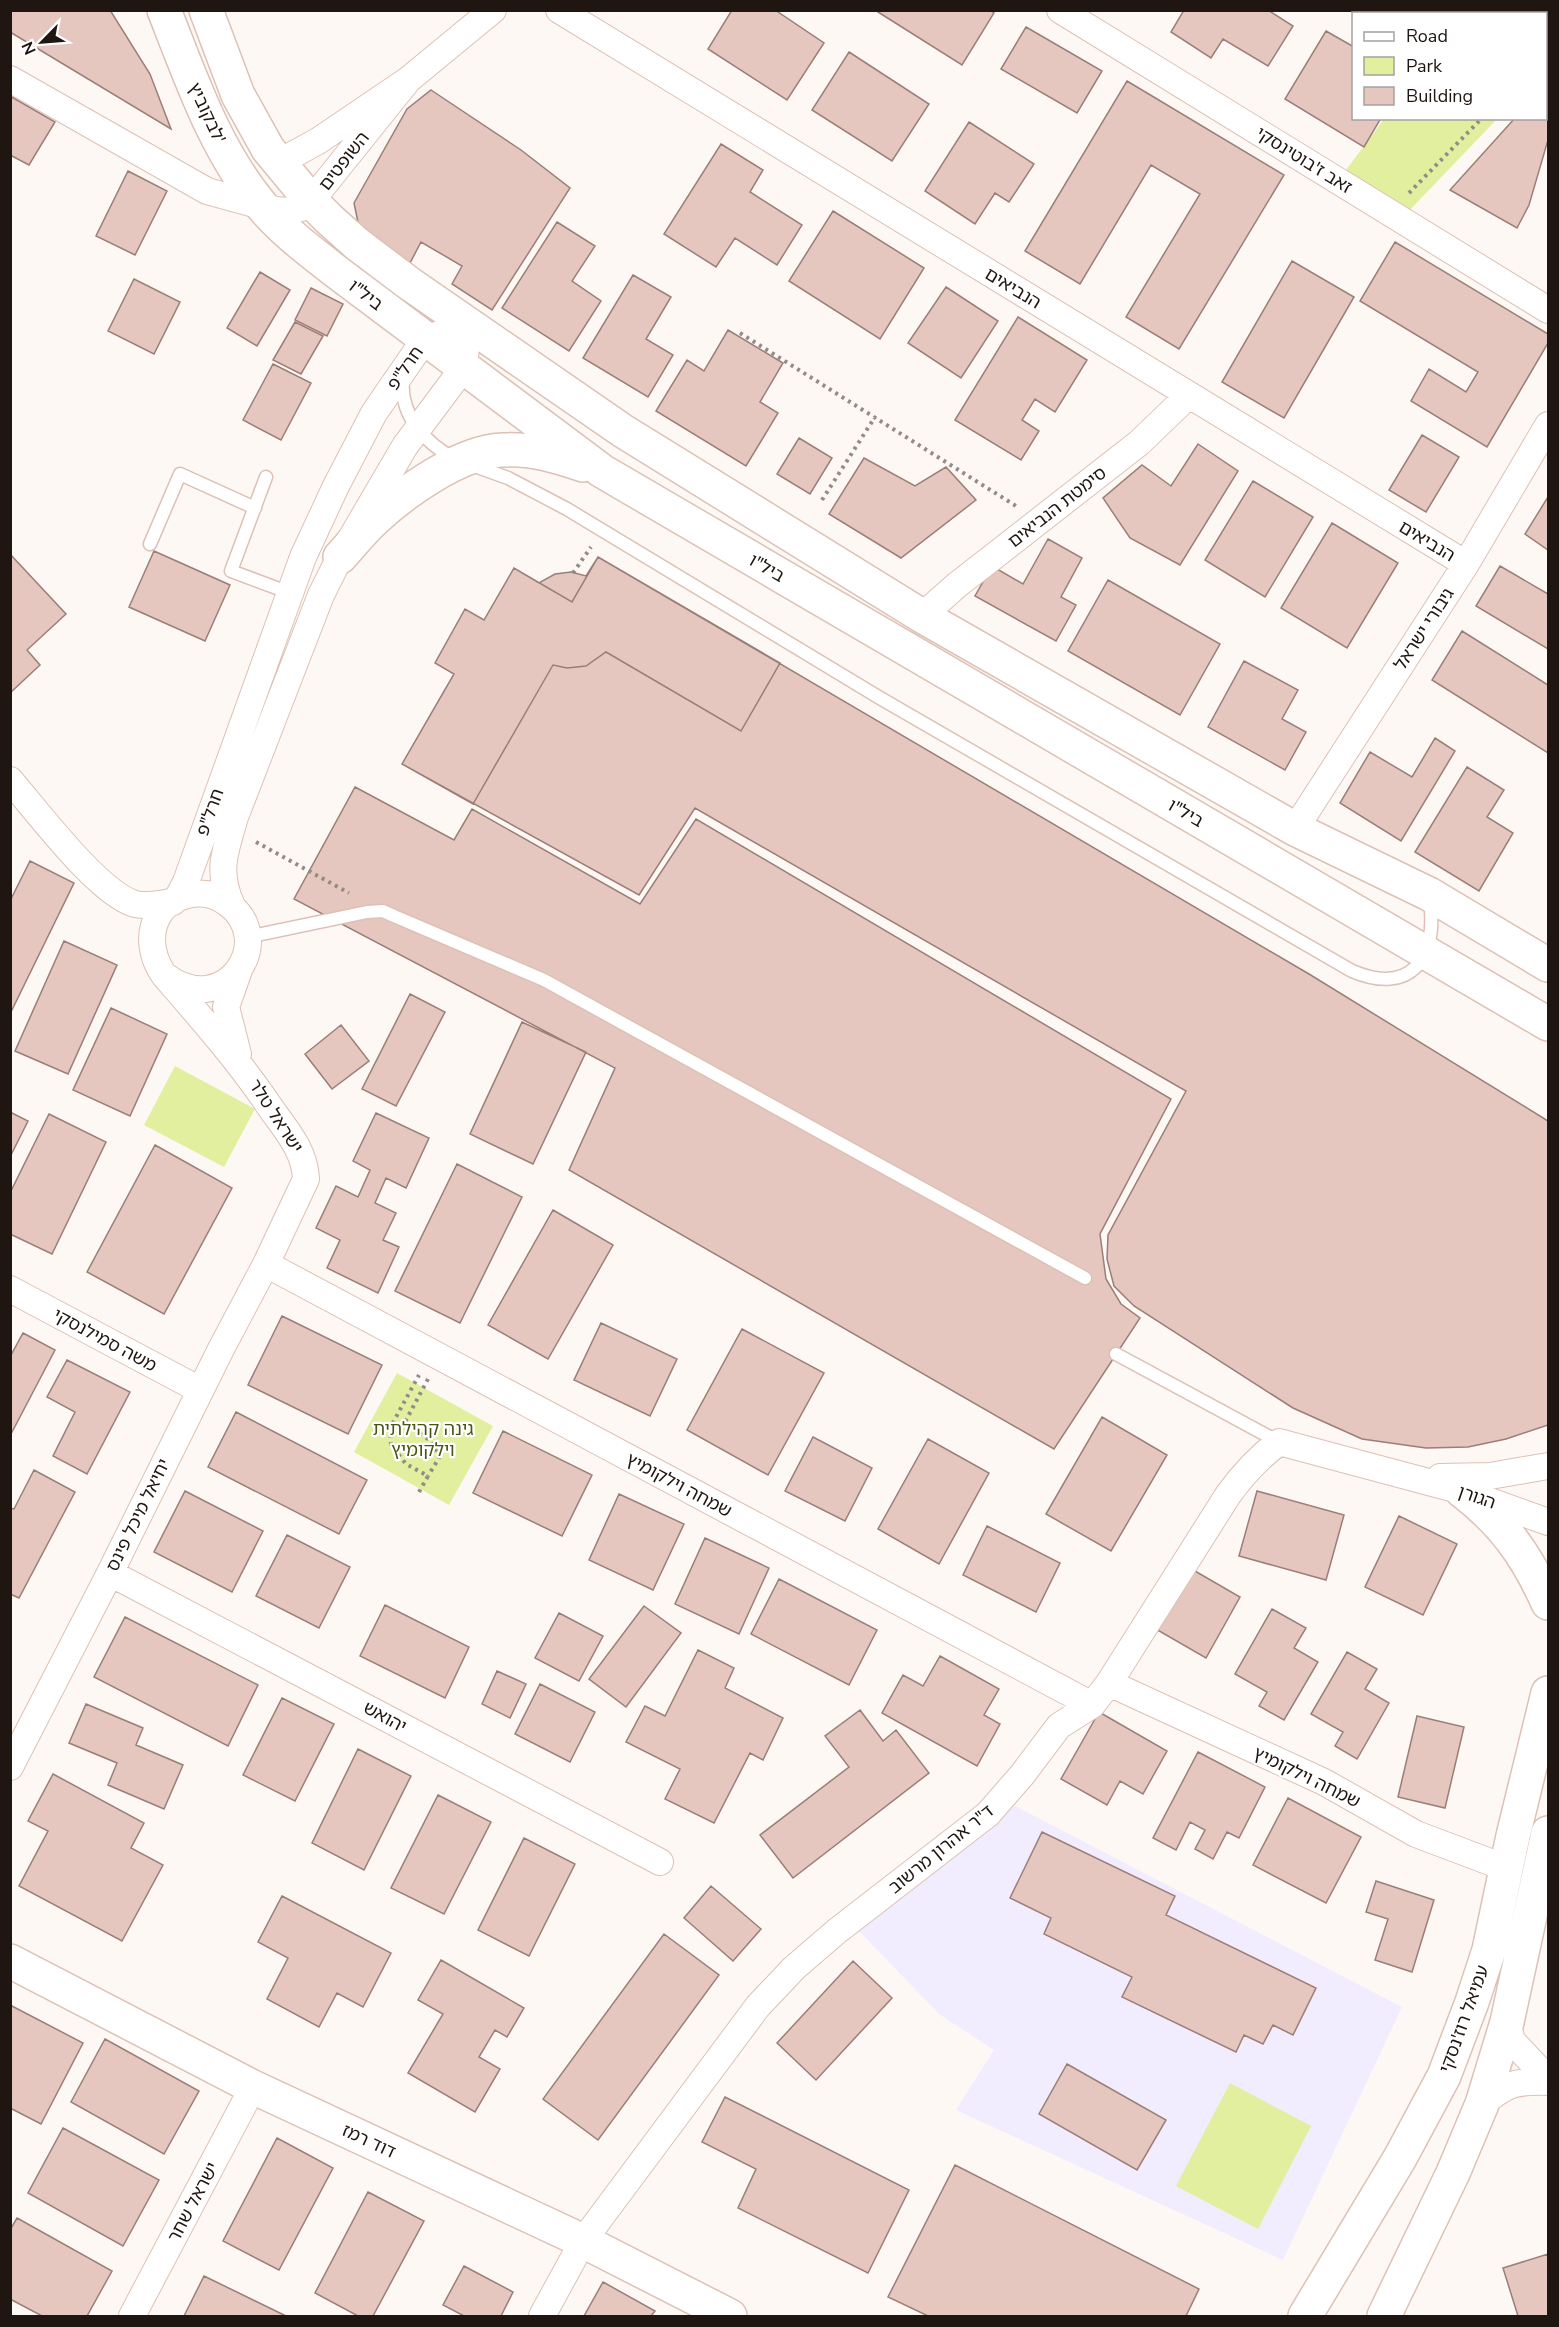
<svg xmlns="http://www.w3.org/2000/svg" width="1559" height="2327" font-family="'Nunito Sans','Noto Sans Hebrew',sans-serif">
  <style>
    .education { fill: #f1ecfe }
    .green { fill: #e1ef9f }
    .building { fill: #e6c7bf; stroke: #9a7e77; stroke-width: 1.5 }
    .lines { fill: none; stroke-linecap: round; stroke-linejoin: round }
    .lane-casing { stroke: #ddc1b4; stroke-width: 15 }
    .street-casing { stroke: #ddc1b4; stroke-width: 28 }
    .secondary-casing { stroke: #ddc1b4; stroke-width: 36 }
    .path { stroke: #928b87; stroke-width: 4; stroke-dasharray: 3 4.5; stroke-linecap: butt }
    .lane { stroke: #fff; stroke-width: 12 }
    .street { stroke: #fff; stroke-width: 26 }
    .secondary { stroke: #fff; stroke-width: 33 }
    .labels { text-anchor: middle; stroke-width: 4.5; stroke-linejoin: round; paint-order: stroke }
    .street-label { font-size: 18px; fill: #1f1511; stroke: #fff }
    .park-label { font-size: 18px; fill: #4b5316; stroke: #fff }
  </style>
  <rect width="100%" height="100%" fill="#fef8f5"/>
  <path class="education" d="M 1015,1806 L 1402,2007 L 1283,2260 L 956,2110 L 994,2050 L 939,2014 L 858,1930 Z"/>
  <path class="green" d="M 1384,119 L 1497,119 L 1405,215 L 1338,181 Z
    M 175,1066 L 255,1109 L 224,1167 L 144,1125 Z
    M 397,1373 L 493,1426 L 449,1505 L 354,1452 Z
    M 1230,2083 L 1311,2126 L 1258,2229 L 1176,2186 Z"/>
  <path class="building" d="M 10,10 L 110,10 L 150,74 L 171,129 L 10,32 Z
    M 732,10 L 775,10 L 824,43 L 787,100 L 708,49 Z
    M 880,10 L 990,10 L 994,13 L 962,65 L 878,12 Z
    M 1184,10 L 1268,10 L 1293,26 L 1268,66 L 1223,39 L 1211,58 L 1171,32 Z
    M 1363,10 L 1472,10 L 1476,13 L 1361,14 Z
    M 1026,27 L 1102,71 L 1077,113 L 1001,69 Z
    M 1326,31 L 1354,47 L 1354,118 L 1381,118 L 1364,147 L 1285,99 Z
    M 849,52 L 929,104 L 892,161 L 812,110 Z
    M 1127,81 L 1284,175 L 1179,349 L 1126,317 L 1200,194 L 1151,165 L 1080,284 L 1025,251 Z
    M 1548,82 L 1548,140 L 1529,205 L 1517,228 L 1450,190 L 1515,118 L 1546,118 L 1546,85 Z
    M 431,90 L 521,150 L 570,188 L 492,310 L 452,284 L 462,266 L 421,242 L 409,265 L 360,232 L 354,203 L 407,109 Z
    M 10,96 L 55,122 L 29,165 L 10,155 Z
    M 969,122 L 1034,164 L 1009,202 L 995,193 L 975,224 L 925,191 Z
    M 721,144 L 763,170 L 750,192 L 802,225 L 777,265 L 735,238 L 716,267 L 664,234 Z
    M 128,171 L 167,191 L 135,255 L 96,236 Z
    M 833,211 L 924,268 L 880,339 L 789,281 Z
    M 557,222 L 595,246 L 572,281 L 601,301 L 569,351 L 502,308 Z
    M 1395,242 L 1548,334 L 1548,343 L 1487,447 L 1411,401 L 1429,369 L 1466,392 L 1478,372 L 1360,301 Z
    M 1292,261 L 1354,297 L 1284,418 L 1222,382 Z
    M 260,272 L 290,290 L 257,346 L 227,328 Z
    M 633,275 L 671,297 L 646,339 L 673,355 L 648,397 L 583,358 Z
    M 134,279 L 180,302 L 154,354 L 108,331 Z
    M 946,287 L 998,321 L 961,378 L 908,343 Z
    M 311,288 L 343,304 L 327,336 L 295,320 Z
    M 1018,317 L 1087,360 L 1055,412 L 1035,399 L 1022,420 L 1039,431 L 1021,460 L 955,420 Z
    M 295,322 L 323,336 L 301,374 L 273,360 Z
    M 728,330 L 783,363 L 760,402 L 778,413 L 746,466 L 656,411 L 687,360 L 704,371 Z
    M 273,364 L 311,383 L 281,440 L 243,420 Z
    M 1422,435 L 1459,457 L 1426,512 L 1389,490 Z
    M 799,438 L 832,458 L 810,494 L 777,474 Z
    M 1198,444 L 1238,471 L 1180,565 L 1130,538 L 1103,498 L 1142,465 L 1171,486 Z
    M 864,458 L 915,486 L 946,467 L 976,500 L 901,558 L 829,514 Z
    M 1253,481 L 1313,517 L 1265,597 L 1205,560 Z
    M 1548,497 L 1548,550 L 1525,534 Z
    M 1332,523 L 1398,563 L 1347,648 L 1281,608 Z
    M 1048,539 L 1082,558 L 1061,597 L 1076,605 L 1056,641 L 975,596 L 992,566 L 1023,584 Z
    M 154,551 L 230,585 L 205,641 L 129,607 Z
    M 10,554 L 66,614 L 27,650 L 40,665 L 10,693 Z
    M 598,557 L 1309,974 L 1548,1121 L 1548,1425 L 1506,1439 L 1468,1447 L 1426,1448 L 1362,1439 L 1293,1408 L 1134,1306 L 1114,1286 L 1107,1259 L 1108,1235 L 1186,1091 L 695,808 L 639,895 L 402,764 L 454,674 L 435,663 L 465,609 L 484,620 L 514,568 L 572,602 Z
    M 598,557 L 780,663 L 741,731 L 606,652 L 586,666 L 567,668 L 553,665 L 473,804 L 402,764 L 454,674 L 435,663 L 465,609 L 484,620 L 514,568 L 539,583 L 555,574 L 571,572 L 586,576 Z
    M 1500,566 L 1548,594 L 1548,649 L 1476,606 Z
    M 1108,580 L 1220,644 L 1180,715 L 1068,651 Z
    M 1462,631 L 1548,685 L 1548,753 L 1432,680 Z
    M 1244,661 L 1298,690 L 1282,719 L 1306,732 L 1285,770 L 1208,727 Z
    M 1435,738 L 1455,751 L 1401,841 L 1340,803 L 1370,752 L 1412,777 Z
    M 1467,767 L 1504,790 L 1487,817 L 1513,833 L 1479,891 L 1415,852 Z
    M 355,787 L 454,840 L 472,809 L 640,904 L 696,819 L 1171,1099 L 1100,1234 L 1106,1279 L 1121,1304 L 1140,1318 L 1054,1449 L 569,1170 L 615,1068 L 294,899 Z
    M 30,861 L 74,883 L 10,1014 L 10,901 Z
    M 64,941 L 117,965 L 68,1074 L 15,1051 Z
    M 410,994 L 445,1012 L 396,1106 L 362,1089 Z
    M 111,1008 L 167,1034 L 130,1116 L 73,1090 Z
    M 522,1022 L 586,1052 L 533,1164 L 470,1134 Z
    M 341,1025 L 369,1061 L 332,1089 L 305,1054 Z
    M 10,1112 L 28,1121 L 10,1157 Z
    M 376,1113 L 429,1138 L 406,1188 L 386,1178 L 375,1203 L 396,1213 L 383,1240 L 399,1247 L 378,1293 L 327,1268 L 340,1240 L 316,1228 L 336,1186 L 358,1197 L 370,1170 L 353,1161 Z
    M 49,1114 L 106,1142 L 52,1254 L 10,1234 L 10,1193 Z
    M 155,1145 L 232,1188 L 164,1314 L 87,1272 Z
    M 457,1164 L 522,1197 L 460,1323 L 395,1291 Z
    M 553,1210 L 613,1245 L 548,1359 L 488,1325 Z
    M 282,1316 L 382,1365 L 348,1434 L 248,1385 Z
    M 601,1323 L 677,1359 L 650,1416 L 574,1380 Z
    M 742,1329 L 824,1373 L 768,1475 L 687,1430 Z
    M 23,1333 L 55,1350 L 11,1434 L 10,1357 Z
    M 67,1360 L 130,1392 L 87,1474 L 53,1456 L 75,1412 L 47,1397 Z
    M 236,1412 L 367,1480 L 339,1534 L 208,1467 Z
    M 1102,1417 L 1167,1455 L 1111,1551 L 1046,1514 Z
    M 503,1431 L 592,1475 L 562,1536 L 473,1493 Z
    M 813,1437 L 872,1468 L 845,1521 L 785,1491 Z
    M 928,1439 L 989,1473 L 939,1564 L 878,1529 Z
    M 34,1470 L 75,1492 L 19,1598 L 10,1594 L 10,1508 L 14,1509 Z
    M 185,1491 L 263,1531 L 232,1592 L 154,1552 Z
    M 1257,1491 L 1344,1515 L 1326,1580 L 1239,1556 Z
    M 619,1494 L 684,1524 L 653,1590 L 589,1560 Z
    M 1399,1516 L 1457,1544 L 1423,1615 L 1365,1587 Z
    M 987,1526 L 1060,1563 L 1036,1612 L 963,1575 Z
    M 287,1535 L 350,1567 L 319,1628 L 256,1596 Z
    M 705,1538 L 769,1568 L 739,1634 L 675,1604 Z
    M 1188,1567 L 1240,1597 L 1206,1658 L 1154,1628 Z
    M 779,1579 L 877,1630 L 849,1685 L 751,1634 Z
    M 385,1605 L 469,1647 L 445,1698 L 360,1656 Z
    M 644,1606 L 681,1633 L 626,1707 L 589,1679 Z
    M 1272,1609 L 1306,1628 L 1294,1648 L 1318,1662 L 1284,1720 L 1259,1706 L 1267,1692 L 1235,1674 Z
    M 559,1613 L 603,1636 L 579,1681 L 535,1658 Z
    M 125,1617 L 258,1685 L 228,1746 L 94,1677 Z
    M 698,1650 L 734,1668 L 725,1688 L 783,1718 L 763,1760 L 750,1753 L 714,1823 L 665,1799 L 680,1769 L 626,1742 L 645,1706 L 665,1716 Z
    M 1347,1652 L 1377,1669 L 1365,1689 L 1389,1703 L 1357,1759 L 1335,1746 L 1343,1732 L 1311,1714 Z
    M 940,1656 L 999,1689 L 984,1715 L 1000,1724 L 977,1766 L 882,1713 L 903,1675 L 923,1686 Z
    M 497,1671 L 526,1684 L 510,1718 L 482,1704 Z
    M 540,1684 L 595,1712 L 570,1762 L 515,1734 Z
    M 282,1698 L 334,1724 L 295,1801 L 243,1775 Z
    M 86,1704 L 143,1728 L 136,1745 L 183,1765 L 164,1809 L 108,1785 L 117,1763 L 69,1743 Z
    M 860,1710 L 883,1741 L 896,1730 L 929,1773 L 793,1878 L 760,1835 L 849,1767 L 825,1736 Z
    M 1099,1712 L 1167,1751 L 1143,1794 L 1120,1781 L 1107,1805 L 1061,1779 Z
    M 1417,1716 L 1464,1727 L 1445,1808 L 1398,1797 Z
    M 358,1749 L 411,1776 L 364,1870 L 312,1843 Z
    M 1198,1752 L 1265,1787 L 1239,1838 L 1227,1832 L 1213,1859 L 1195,1849 L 1205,1830 L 1190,1822 L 1176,1850 L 1153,1838 Z
    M 53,1774 L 144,1823 L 131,1848 L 163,1865 L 122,1941 L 19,1886 L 48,1831 L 28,1821 Z
    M 438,1795 L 491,1822 L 444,1914 L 391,1888 Z
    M 1288,1798 L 1361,1837 L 1326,1903 L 1253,1865 Z
    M 1042,1832 L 1175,1896 L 1166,1915 L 1316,1988 L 1293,2035 L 1273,2025 L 1263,2044 L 1244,2035 L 1236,2052 L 1122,1997 L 1132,1977 L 1044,1934 L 1051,1918 L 1010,1898 Z
    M 524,1838 L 575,1864 L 529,1956 L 478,1930 Z
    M 1376,1881 L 1434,1900 L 1412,1972 L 1375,1960 L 1388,1919 L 1366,1912 Z
    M 711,1886 L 761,1929 L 733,1961 L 684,1918 Z
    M 282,1896 L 391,1953 L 363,2007 L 337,1993 L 319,2027 L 267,1999 L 288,1958 L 258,1942 Z
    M 664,1934 L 719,1975 L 598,2140 L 543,2099 Z
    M 441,1960 L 524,2008 L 507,2037 L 495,2030 L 479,2057 L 500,2069 L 475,2112 L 408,2073 L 443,2014 L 418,2000 Z
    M 853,1961 L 892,1998 L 816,2080 L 777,2043 Z
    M 10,2005 L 83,2043 L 41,2124 L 10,2108 Z
    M 105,2039 L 199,2091 L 164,2154 L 71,2102 Z
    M 1067,2064 L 1166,2120 L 1137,2170 L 1039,2114 Z
    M 725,2097 L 909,2190 L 868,2273 L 738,2208 L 756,2169 L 702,2142 Z
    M 63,2128 L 159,2180 L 123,2246 L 28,2193 Z
    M 277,2138 L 333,2168 L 279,2270 L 223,2241 Z
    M 955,2165 L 1199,2289 L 1186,2316 L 928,2316 L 888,2297 Z
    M 368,2192 L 424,2221 L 373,2316 L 358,2316 L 315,2293 Z
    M 17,2218 L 112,2271 L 87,2316 L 42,2316 L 10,2299 L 10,2230 Z
    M 1548,2254 L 1548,2316 L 1518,2316 L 1503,2268 Z
    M 464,2266 L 513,2292 L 501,2316 L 464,2316 L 443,2305 Z
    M 204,2276 L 286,2316 L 184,2316 Z
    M 603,2282 L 655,2311 L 651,2316 L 584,2316 Z"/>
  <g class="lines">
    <defs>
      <path id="lane" d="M 403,378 C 399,415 425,443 455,459
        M 472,465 L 508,478 L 567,509 L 880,698 L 1352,971 C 1411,996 1438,958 1430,901
        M 266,477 L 231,571 L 290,593
        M 150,544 L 180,474 L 255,508
        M 247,937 L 367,912 L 383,911 L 394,916 L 544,980 L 1085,1278
        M 1116,1354 L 1279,1442"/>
      <path id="street" d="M 559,10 L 1466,564
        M 1060,10 L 1548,310
        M 10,79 L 207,191 L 276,210 L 288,211 L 305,207 L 311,201 L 408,80
        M 277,160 L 287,158 L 318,141 L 408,80 L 493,10
        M 922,616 L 957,585 L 1139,443 L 1189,395
        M 10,780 C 37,811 98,893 135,904 C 146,907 162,903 173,902
        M 1295,829 L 1466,564 L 1548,425
        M 177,899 L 186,882 L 303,557 L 336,486 L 374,413 L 425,339 L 468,324 L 464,367 L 405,446 L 340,557 L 321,595 L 235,817 C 225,852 216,871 232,906
        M 238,1054 L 226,1007 L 239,970
        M 266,1264 L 1092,1705
        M 10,1289 L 200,1390
        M 1440,1477 L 1490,1476 L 1548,1466
        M 110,1573 L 660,1862
        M 1109,1683 L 1324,1782 L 1416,1834 L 1506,1868
        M 10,1767 L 110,1573 L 221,1349 L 266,1264 L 306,1179 C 305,1152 288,1132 272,1110 C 240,1062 202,1019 164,975 C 142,944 150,901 192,894 C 205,892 217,895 227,903 C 279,940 225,1022 164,975
        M 1507,2022 L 1512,2041 L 1548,2079
        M 1482,2104 C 1508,2083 1515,2081 1548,2082
        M 132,2316 L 253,2087
        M 542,2316 L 583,2241 L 758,2006 L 794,1968 L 837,1931 L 988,1814 L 1022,1775 L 1059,1726 L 1092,1705 L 1109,1683 L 1228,1495 C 1243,1474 1258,1458 1279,1442 L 1462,1491 L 1548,1522"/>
      <path id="secondary" d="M 164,10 C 191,78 215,150 262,206 C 284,232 311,252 338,273 L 602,471 L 1548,1024
        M 206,10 L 238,95 L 268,149 L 311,201 L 329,219 L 357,244 L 410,284 L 623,431 L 922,616 L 1295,829 L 1429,894 L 1548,965
        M 340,557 C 351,545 362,531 374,520 C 404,492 460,452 502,450 C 530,448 557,456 583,465
        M 1462,1491 C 1504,1523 1527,1556 1548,1603
        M 10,1961 L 253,2087 L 583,2241 L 730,2316
        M 1305,2316 L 1400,2158 L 1444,2076 L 1472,2002 L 1489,1950 L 1513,1836 L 1548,1693
        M 1384,2316 L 1453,2173 L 1482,2104 L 1507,2022 L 1548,1833"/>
    </defs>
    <use href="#lane" class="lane-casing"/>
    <use href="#street" class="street-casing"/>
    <use href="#secondary" class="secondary-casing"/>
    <path class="path" d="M 1546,53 L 1548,50
      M 1409,193 L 1482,118
      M 740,333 L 1016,506
      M 822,500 L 875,417
      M 573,573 L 591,547
      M 256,842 L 349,893
      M 428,1379 L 405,1422 L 432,1442 L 439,1458 L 428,1476
      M 419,1492 L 428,1476 L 406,1464 L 391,1445 L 390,1428 L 419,1375"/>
    <use href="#lane" class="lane"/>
    <use href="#street" class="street"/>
    <use href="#secondary" class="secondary"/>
  </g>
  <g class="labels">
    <g class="street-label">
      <text transform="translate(207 113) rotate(65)" y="6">לבקוביץ'</text>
      <text transform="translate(1304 160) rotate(32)" y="6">זאב ז'בוטינסקי</text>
      <text transform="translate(344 161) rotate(-52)" y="6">השופטים</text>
      <text transform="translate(1013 288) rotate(31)" y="6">הנביאים</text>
      <text transform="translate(366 295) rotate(38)" y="6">ביל"ו</text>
      <text transform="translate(405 368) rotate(-55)" y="6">חרל"פ</text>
      <text transform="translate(1057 507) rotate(-38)" y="6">סימטת הנביאים</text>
      <text transform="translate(1427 541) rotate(31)" y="6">הנביאים</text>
      <text transform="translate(767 568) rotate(30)" y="6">ביל"ו</text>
      <text transform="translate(1424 629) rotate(-57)" y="6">גיבורי ישראל</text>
      <text transform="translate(210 812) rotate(-70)" y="6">חרל"פ</text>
      <text transform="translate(1186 813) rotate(30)" y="6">ביל"ו</text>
      <text transform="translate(276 1116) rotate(57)" y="6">ישראל טלר</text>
      <text transform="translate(105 1340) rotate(28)" y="6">משה סמילנסקי</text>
      <text transform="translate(679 1485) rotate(28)" y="6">שמחה וילקומיץ</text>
      <text transform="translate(1477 1497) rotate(19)" y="6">הגורן</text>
      <text transform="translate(138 1515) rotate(-64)" y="6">יחיאל מיכל פינס</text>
      <text transform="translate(385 1717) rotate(28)" y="6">יהואש</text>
      <text transform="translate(1307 1777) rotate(26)" y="6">שמחה וילקומיץ</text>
      <text transform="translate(941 1849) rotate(-39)" y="6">ד"ר אהרון מרשוב</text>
      <text transform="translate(1464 2019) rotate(-70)" y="6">עמיאל רוז'נסקי</text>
      <text transform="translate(369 2141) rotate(25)" y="6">דוד רמז</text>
      <text transform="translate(193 2202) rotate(-62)" y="6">ישראל שחר</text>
    </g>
    <g class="park-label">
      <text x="423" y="1435">גינה קהילתית<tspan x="423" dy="21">וילקומיץ</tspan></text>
    </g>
  </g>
  <rect width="1559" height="2327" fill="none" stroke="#1f1511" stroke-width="24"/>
  <rect x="1352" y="12" width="195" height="108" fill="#ffffff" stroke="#a5a1a0" stroke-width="1.5"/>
  <rect x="1364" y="32" width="30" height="9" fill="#ffffff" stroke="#a5a1a0" stroke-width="1.5"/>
  <text x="1406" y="42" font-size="18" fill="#1f1511">Road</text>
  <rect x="1364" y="57" width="30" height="18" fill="#e1ef9f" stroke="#a5a1a0" stroke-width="1.5"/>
  <text x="1406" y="72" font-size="18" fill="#1f1511">Park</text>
  <rect x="1364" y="87" width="30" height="18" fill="#e6c7bf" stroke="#a5a1a0" stroke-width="1.5"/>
  <text x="1406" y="102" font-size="18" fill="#1f1511">Building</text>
  <g transform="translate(42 42) rotate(245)" stroke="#ffffff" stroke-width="4.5" paint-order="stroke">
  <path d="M0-4.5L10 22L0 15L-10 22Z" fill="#1f1511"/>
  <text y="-9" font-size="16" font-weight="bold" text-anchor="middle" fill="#1f1511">N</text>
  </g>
</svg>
